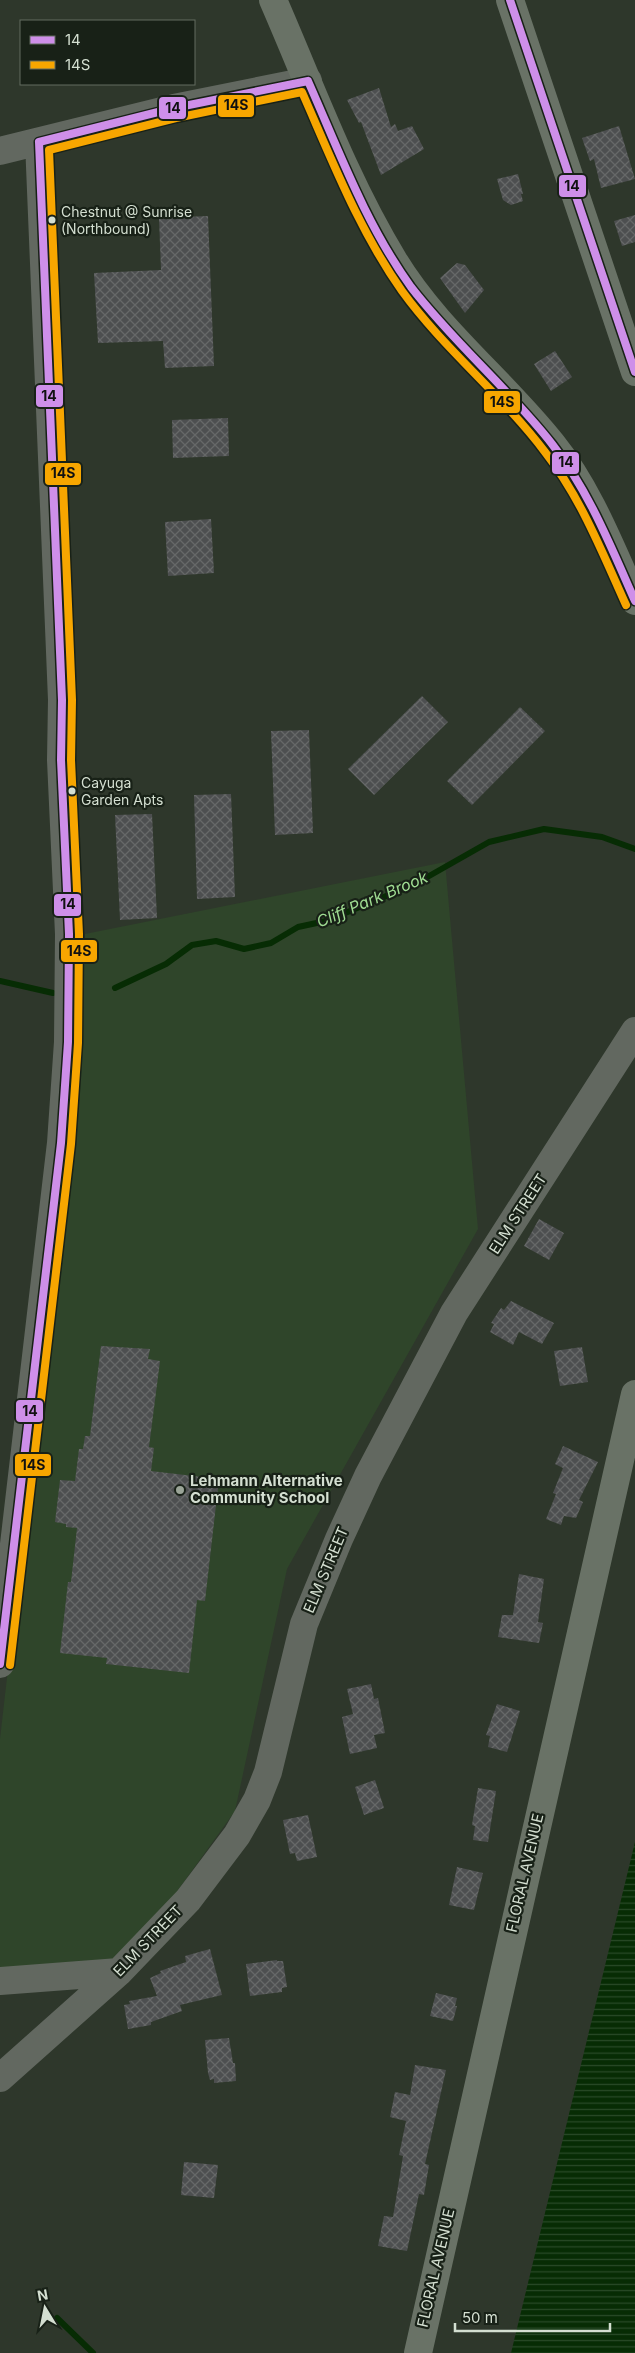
<svg xmlns="http://www.w3.org/2000/svg" width="635" height="2353" font-family="Inter,sans-serif">
  <style>
    .built { fill: #2f452a }
    .water { fill: url(#water-rules) }
    .lines { fill: none; stroke-linecap: round; stroke-linejoin: round }
    .stream { stroke: #072c04; stroke-width: 6 }
    .building { fill: url(#building-cross-hatch) }
    .minor { stroke: #626860; stroke-width: 28 }
    .major { stroke: #697266; stroke-width: 28 }
    .bus-1-casing { stroke: #182117; stroke-width: 11 }
    .bus-2-casing { stroke: #182117; stroke-width: 11 }
    .bus-1 { stroke: #ce8fe9; stroke-width: 8 }
    .bus-2 { stroke: #f7a600; stroke-width: 8 }
    .bus-dot { fill: #d4dfd1; stroke: #182117; stroke-width: 2 }
    .poi-dot { fill: #9aa497; stroke: #182117; stroke-width: 2 }
    .labels { text-anchor: middle; stroke-width: 4.5; stroke-linejoin: round; paint-order: stroke }
    .bus-label { font-size: 14px; fill: #d4dfd1; stroke: #182117; text-anchor: start }
    .street-label { font-size: 15px; fill: #d4dfd1; stroke: #182117 }
    .poi-label { font-size: 15px; font-weight: bold; fill: #d4dfd1; stroke: #182117; text-anchor: start }
    .water-label { font-size: 16px; font-style: italic; fill: #9fdc92; stroke: #182117 }
    .line-badge { stroke: #182117; stroke-width: 2 }
    .pale-badge-label { font-size: 14px; text-anchor: middle; font-weight: bold; fill: #111 }
  </style>
  <defs>
    <pattern id="water-rules" width="6" height="5" patternUnits="userSpaceOnUse" patternTransform="scale(1.25)"><rect width="6" height="5" fill="#072c04"/><path d="M0 2.5h6" fill="none" stroke="#2a4a28"/></pattern>
    <pattern id="building-cross-hatch" width="8" height="8" patternUnits="userSpaceOnUse" patternTransform="scale(1.25)"><rect width="8" height="8" fill="#4d4f50"/><path d="M0 0l8 8M0 8l8-8" fill="none" stroke="#666868"/></pattern>
  </defs>
  <rect width="100%" height="100%" fill="#2e372b"/>
  <path class="built" d="M 445,862 L 478,1229 L 287,1569 L 235,1811 L 119,1972 L 0,1975 L 0,1739 L 80,1037 L 85,934 Z"/>
  <path class="water" d="M 635,1842 L 635,2353 L 511,2353 Z"/>
  <g class="lines">
    <path class="stream" d="M 0,981 L 53,993
      M 115,988 L 166,964 L 192,945 L 216,941 L 244,949 L 271,943 L 298,927 L 326,921 L 415,884 L 489,842 L 544,829 L 602,837 L 635,849
      M 57,2318 L 93,2353"/>
  </g>
  <path class="building" d="M 379,88 L 391,127 L 395,124 L 398,131 L 412,126 L 424,149 L 381,175 L 361,122 L 359,123 L 347,100 Z
    M 619,126 L 635,179 L 601,188 L 594,159 L 590,161 L 582,138 Z
    M 518,174 L 523,194 L 521,194 L 523,201 L 511,205 L 503,200 L 497,179 Z
    M 635,215 L 635,242 L 622,246 L 614,221 Z
    M 208,216 L 214,366 L 165,368 L 163,341 L 98,343 L 94,273 L 161,270 L 159,218 Z
    M 457,263 L 465,265 L 484,290 L 465,313 L 440,278 Z
    M 555,351 L 572,377 L 551,391 L 534,364 Z
    M 228,418 L 229,456 L 173,458 L 172,420 Z
    M 211,519 L 214,573 L 168,576 L 165,522 Z
    M 422,696 L 448,722 L 374,795 L 348,769 Z
    M 520,707 L 545,731 L 472,805 L 447,781 Z
    M 309,730 L 313,833 L 275,835 L 271,731 Z
    M 231,794 L 235,897 L 197,899 L 194,795 Z
    M 152,814 L 157,918 L 120,920 L 115,815 Z
    M 539,1219 L 564,1233 L 549,1260 L 524,1246 Z
    M 511,1301 L 554,1323 L 542,1344 L 519,1332 L 513,1345 L 490,1332 L 494,1324 L 491,1323 L 501,1308 L 504,1310 Z
    M 101,1346 L 150,1349 L 148,1359 L 160,1361 L 149,1447 L 154,1448 L 151,1471 L 219,1479 L 205,1601 L 197,1600 L 189,1673 L 106,1664 L 107,1658 L 60,1653 L 68,1582 L 71,1582 L 77,1528 L 66,1527 L 66,1524 L 55,1522 L 60,1480 L 75,1481 L 79,1449 L 83,1449 L 85,1436 L 90,1436 Z
    M 582,1347 L 588,1382 L 560,1386 L 554,1351 Z
    M 563,1446 L 598,1462 L 579,1500 L 583,1502 L 576,1518 L 564,1516 L 561,1525 L 546,1519 L 556,1494 L 553,1493 L 563,1468 L 555,1464 Z
    M 519,1574 L 544,1579 L 538,1622 L 543,1623 L 539,1643 L 498,1637 L 502,1615 L 513,1615 Z
    M 371,1684 L 374,1699 L 378,1698 L 385,1733 L 374,1735 L 377,1748 L 350,1754 L 342,1717 L 353,1714 L 347,1689 Z
    M 497,1704 L 520,1711 L 507,1752 L 488,1747 L 490,1736 L 486,1735 Z
    M 375,1780 L 384,1808 L 364,1815 L 355,1787 Z
    M 478,1788 L 496,1791 L 488,1842 L 473,1840 L 475,1826 L 472,1825 Z
    M 308,1815 L 317,1857 L 297,1861 L 295,1853 L 290,1854 L 283,1820 Z
    M 457,1867 L 483,1873 L 474,1910 L 449,1905 Z
    M 210,1949 L 222,1995 L 180,2005 L 182,2011 L 151,2022 L 151,2025 L 128,2029 L 124,2005 L 130,2004 L 129,2001 L 157,1996 L 150,1978 L 161,1973 L 160,1971 L 186,1962 L 185,1956 Z
    M 277,1960 L 277,1961 L 283,1961 L 287,1987 L 282,1988 L 282,1992 L 250,1996 L 246,1964 Z
    M 436,1993 L 457,1998 L 455,2006 L 457,2006 L 453,2021 L 430,2016 Z
    M 229,2038 L 233,2063 L 235,2063 L 236,2081 L 214,2083 L 214,2079 L 210,2080 L 208,2073 L 205,2040 Z
    M 415,2065 L 446,2070 L 425,2164 L 429,2165 L 424,2195 L 419,2194 L 407,2251 L 378,2246 L 384,2216 L 393,2217 L 403,2156 L 399,2155 L 406,2121 L 390,2117 L 395,2092 L 410,2095 Z
    M 184,2162 L 218,2165 L 214,2198 L 181,2195 Z"/>
  <g class="lines">
    <path class="minor" d="M 0,151 L 174,108 L 308,81
      M 0,1664 L 61,1143 L 68,1042 L 69,934 L 61,760 L 62,700 L 39,142
      M 0,1981 L 119,1972
      M 0,2078 L 119,1972 L 188,1900 L 237,1835 L 257,1800 L 268,1772 L 304,1624 L 339,1539 L 368,1476 L 454,1313 L 635,1031"/>
    <path class="major" d="M 273,0 C 311,87 344,179 394,261 C 436,330 502,381 552,444 C 589,490 611,548 635,601
      M 510,0 L 635,372
      M 418,2353 L 635,1394"/>
    <defs>
      <path id="bus-1" d="M 510,0 L 635,372
        M 308,81 C 339,151 366,225 411,287 C 454,343 509,389 552,444 C 589,491 611,547 635,601
        M 39,142 L 174,108 L 308,81
        M 0,1664 L 61,1143 L 68,1042 L 69,934 L 61,760 L 62,700 L 39,142"/>
      <path id="bus-2" d="M 10,1665 L 71,1144 L 78,1043 L 79,934 L 71,760 L 72,700 L 49,150 L 176,118 L 302,92 C 332,160 359,230 402,291 C 444,349 502,395 545,452 C 581,498 602,552 626,605"/>
    </defs>
    <use href="#bus-1" class="bus-1-casing"/>
    <use href="#bus-2" class="bus-2-casing"/>
    <use href="#bus-1" class="bus-1"/>
    <use href="#bus-2" class="bus-2"/>
  </g>
  <g class="bus-dot">
    <circle cx="52" cy="220" r="4.5"/>
    <circle cx="72" cy="791" r="4.5"/>
  </g>
  <circle class="poi-dot" cx="180" cy="1490" r="5"/>
  <g class="labels">
    <g class="bus-label">
      <text x="61" y="217">Chestnut @ Sunrise<tspan x="61" dy="17">(Northbound)</tspan></text>
      <text x="81" y="788">Cayuga<tspan x="81" dy="17">Garden Apts</tspan></text>
    </g>
    <g class="street-label">
      <text transform="translate(518 1214) rotate(-57)" y="5">ELM STREET</text>
      <text transform="translate(326 1570) rotate(-67)" y="5">ELM STREET</text>
      <text transform="translate(525 1873) rotate(-77)" y="5">FLORAL AVENUE</text>
      <text transform="translate(148 1941) rotate(-46)" y="5">ELM STREET</text>
      <text transform="translate(436 2268) rotate(-77)" y="5">FLORAL AVENUE</text>
    </g>
    <g class="poi-label">
      <text x="190" y="1486">Lehmann Alternative<tspan x="190" dy="17">Community School</tspan></text>
    </g>
    <g class="water-label">
      <text transform="translate(372 899) rotate(-23)" y="6">Cliff Park Brook</text>
    </g>
  </g>
  <g class="line-badge">
    <rect x="217" y="94" width="38" height="24" rx="5" fill="#f7a600"/>
    <rect x="158" y="96" width="29" height="24" rx="5" fill="#ce8fe9"/>
    <rect x="558" y="174" width="29" height="24" rx="5" fill="#ce8fe9"/>
    <rect x="35" y="384" width="29" height="24" rx="5" fill="#ce8fe9"/>
    <rect x="483" y="390" width="38" height="24" rx="5" fill="#f7a600"/>
    <rect x="551" y="451" width="29" height="24" rx="5" fill="#ce8fe9"/>
    <rect x="44" y="462" width="38" height="24" rx="5" fill="#f7a600"/>
    <rect x="53" y="893" width="29" height="24" rx="5" fill="#ce8fe9"/>
    <rect x="60" y="939" width="38" height="24" rx="5" fill="#f7a600"/>
    <rect x="15" y="1399" width="29" height="24" rx="5" fill="#ce8fe9"/>
    <rect x="14" y="1453" width="38" height="24" rx="5" fill="#f7a600"/>
  </g>
  <g class="pale-badge-label">
    <text x="236" y="110">14S</text>
    <text x="173" y="113">14</text>
    <text x="572" y="191">14</text>
    <text x="49" y="401">14</text>
    <text x="502" y="407">14S</text>
    <text x="566" y="467">14</text>
    <text x="63" y="478">14S</text>
    <text x="68" y="909">14</text>
    <text x="79" y="956">14S</text>
    <text x="30" y="1416">14</text>
    <text x="33" y="1470">14S</text>
  </g>
  <rect x="20" y="20" width="175" height="65" fill="#182117" stroke="#636d61"/>
  <rect x="30" y="36" width="25" height="8" fill="#ce8fe9" stroke="#636d61"/>
  <text x="65" y="45" font-size="15" fill="#d4dfd1">14</text>
  <rect x="30" y="61" width="25" height="8" fill="#f7a600" stroke="#636d61"/>
  <text x="65" y="70" font-size="15" fill="#d4dfd1">14S</text>
  <g transform="translate(45 2308) rotate(350)" stroke="#182117" stroke-width="4" paint-order="stroke">
  <path d="M0-4L9 19L0 12L-9 19Z" fill="#d4dfd1"/>
  <text y="-8" font-size="14" font-weight="bold" text-anchor="middle" fill="#d4dfd1">N</text>
  </g>
  <path d="M455 2323v8h155v-8" fill="none" stroke="#d4dfd1" stroke-width="2.5"/>
  <text x="462" y="2323" font-size="15" fill="#d4dfd1" stroke="#182117" stroke-width="4" paint-order="stroke">50 m</text>
</svg>
